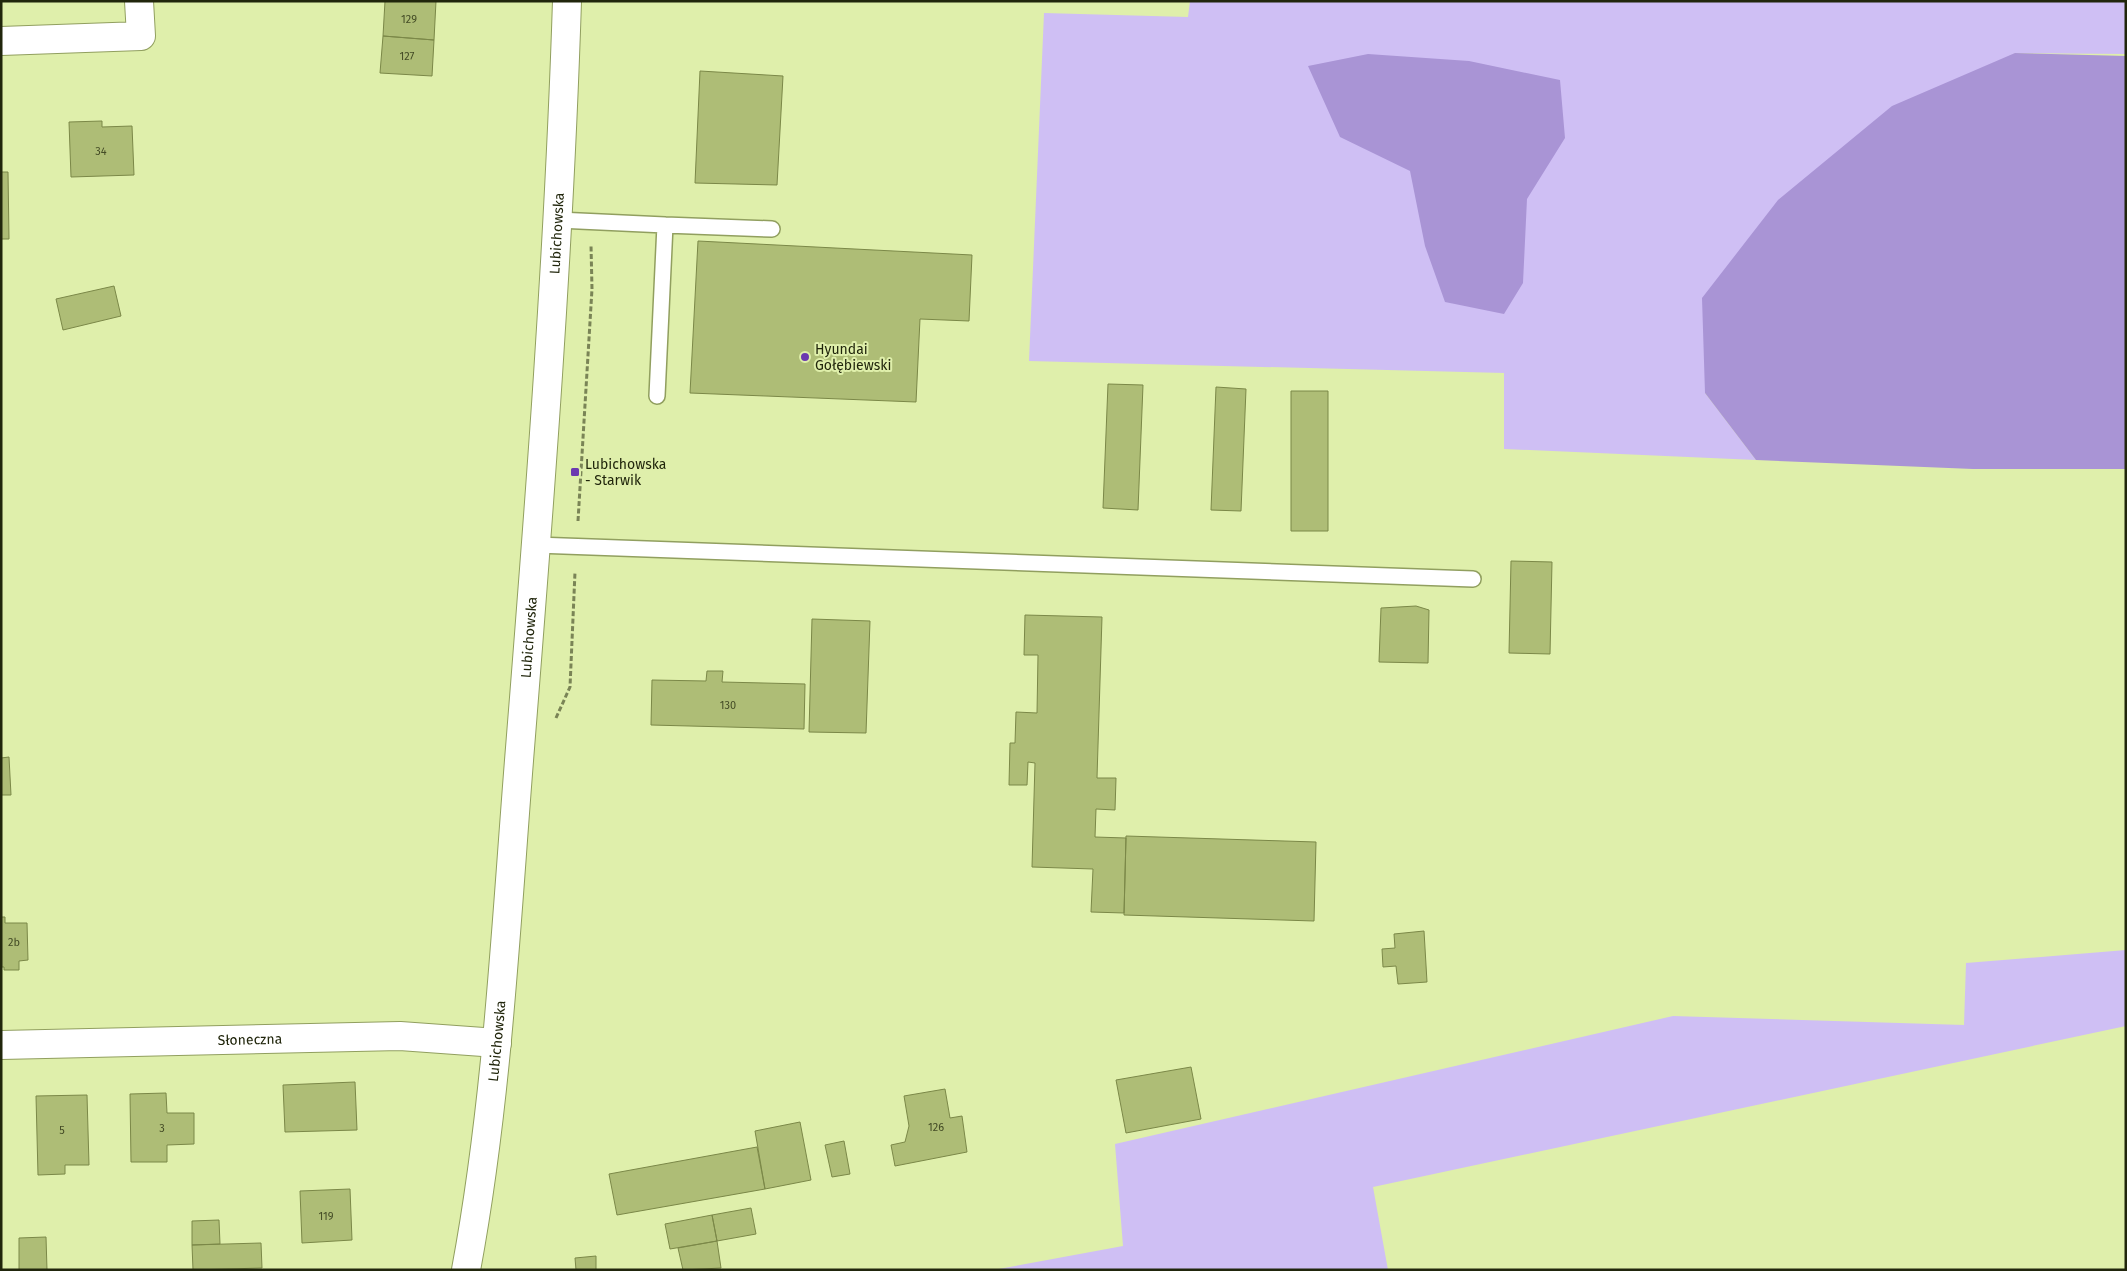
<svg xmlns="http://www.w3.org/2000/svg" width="2127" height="1271" font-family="'Fira Sans',sans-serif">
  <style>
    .green { fill: #cfbff4 }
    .forest { fill: #a994d5 }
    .building { fill: #aebd76; stroke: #7b8848 }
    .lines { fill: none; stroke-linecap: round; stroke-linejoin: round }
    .lane-casing { stroke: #919f5f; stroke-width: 18 }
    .street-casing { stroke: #919f5f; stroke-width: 30 }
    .secondary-casing { stroke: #919f5f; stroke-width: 30 }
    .path { stroke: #7a8456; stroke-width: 3; stroke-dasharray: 5 2.5; stroke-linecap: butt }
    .lane { stroke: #fff; stroke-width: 15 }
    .street { stroke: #fff; stroke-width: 28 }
    .secondary { stroke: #fff; stroke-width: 28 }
    .poi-dot { fill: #6b39b0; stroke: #dfefab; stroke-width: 2 }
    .labels { text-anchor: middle; stroke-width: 4; stroke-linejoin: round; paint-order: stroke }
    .number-label { font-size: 11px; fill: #444c26 }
    .street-label { font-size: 14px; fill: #21260c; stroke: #dfefab }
    .poi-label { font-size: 14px; fill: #21260c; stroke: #dfefab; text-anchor: start }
  </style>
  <rect width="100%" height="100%" fill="#dfefab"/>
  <path class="green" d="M 1190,1 L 2126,1 L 2126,54 L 2015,53 L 1705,393 L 1756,460 L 1504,449 L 1504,373 L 1029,361 L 1044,13 L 1188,17 Z
    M 2126,950 L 2126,1026 L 1373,1187 L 1388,1270 L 993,1270 L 1123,1246 L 1115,1144 L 1673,1016 L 1964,1025 L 1966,963 Z"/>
  <path class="forest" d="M 2015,53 L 2126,56 L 2126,469 L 1973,469 L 1756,460 L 1705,393 L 1702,298 L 1778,200 L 1892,106 Z
    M 1368,54 L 1469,61 L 1560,80 L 1565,138 L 1527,199 L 1523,283 L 1504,314 L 1445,302 L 1425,246 L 1410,171 L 1340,137 L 1308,66 Z"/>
  <path class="building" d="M 385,1 L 436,1 L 434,40 L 383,36 Z
    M 383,36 L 434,40 L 432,76 L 380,73 Z
    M 700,71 L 783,76 L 777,185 L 695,183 Z
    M 102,121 L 102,127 L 132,126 L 134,175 L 71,177 L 69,122 Z
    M 1,172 L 8,172 L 9,239 L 1,239 Z
    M 698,241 L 972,255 L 969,321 L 920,319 L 916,402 L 690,393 Z
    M 114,286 L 121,316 L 63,330 L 56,299 Z
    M 1108,384 L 1143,385 L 1138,510 L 1103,508 Z
    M 1216,387 L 1246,389 L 1241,511 L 1211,510 Z
    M 1291,391 L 1328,391 L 1328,531 L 1291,531 Z
    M 1511,561 L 1552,562 L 1550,654 L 1509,653 Z
    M 1416,606 L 1429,610 L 1428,663 L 1379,662 L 1381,608 Z
    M 1025,615 L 1102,617 L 1097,778 L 1116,778 L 1115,810 L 1096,809 L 1095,837 L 1126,838 L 1124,913 L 1091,912 L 1093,869 L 1032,867 L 1035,763 L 1028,762 L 1027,785 L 1009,785 L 1010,743 L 1015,743 L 1016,712 L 1037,713 L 1038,655 L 1024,655 Z
    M 812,619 L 870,621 L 866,733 L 809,732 Z
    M 707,671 L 723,671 L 722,682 L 805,684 L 804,729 L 651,725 L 652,680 L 706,681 Z
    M 9,757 L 11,795 L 1,795 L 1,758 Z
    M 1126,836 L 1316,842 L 1314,921 L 1124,915 Z
    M 1,917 L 5,917 L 5,923 L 27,923 L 28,960 L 19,961 L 19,970 L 4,970 L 4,967 L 1,967 Z
    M 1424,931 L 1427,982 L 1398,984 L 1396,966 L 1383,967 L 1382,949 L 1395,948 L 1394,934 Z
    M 1191,1067 L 1201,1119 L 1126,1133 L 1116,1080 Z
    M 355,1082 L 357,1130 L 285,1132 L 283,1085 Z
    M 945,1089 L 950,1118 L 962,1116 L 967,1152 L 895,1166 L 891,1145 L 905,1142 L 909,1126 L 904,1096 Z
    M 166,1093 L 167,1113 L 194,1113 L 194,1144 L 167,1145 L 167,1162 L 131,1162 L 130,1094 Z
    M 87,1095 L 89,1165 L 65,1165 L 65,1174 L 38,1175 L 36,1096 Z
    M 800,1122 L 811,1180 L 765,1189 L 755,1131 Z
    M 844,1141 L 850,1174 L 832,1177 L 825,1145 Z
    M 757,1147 L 765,1189 L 617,1215 L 609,1174 Z
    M 350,1189 L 352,1240 L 302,1243 L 300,1191 Z
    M 751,1208 L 756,1234 L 717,1241 L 712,1215 Z
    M 712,1215 L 717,1241 L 670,1249 L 665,1224 Z
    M 219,1220 L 220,1244 L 192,1245 L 192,1221 Z
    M 46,1237 L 47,1270 L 19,1270 L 19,1238 Z
    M 717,1241 L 721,1268 L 683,1270 L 678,1248 Z
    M 261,1243 L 262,1268 L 193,1270 L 192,1245 Z
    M 596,1256 L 596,1270 L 576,1270 L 575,1258 Z"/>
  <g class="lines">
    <defs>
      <path id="lane" d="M 558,220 L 665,225 L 657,396
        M 665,225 L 772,229
        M 536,545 L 1473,579"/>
      <g id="street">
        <path d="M 1,41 L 141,36 L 139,1"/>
        <path id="s1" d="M 1,1045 L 400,1036 L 497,1043"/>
      </g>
      <g id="secondary">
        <path id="s2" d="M 466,1270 C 498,1098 506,922 520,748 C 540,499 559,251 567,1"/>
      </g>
    </defs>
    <use href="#lane" class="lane-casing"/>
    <use href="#street" class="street-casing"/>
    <use href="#secondary" class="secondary-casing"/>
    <path class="path" d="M 578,521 L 592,289 L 591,245
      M 556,718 L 570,687 L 575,572"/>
    <use href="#lane" class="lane"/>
    <use href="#street" class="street"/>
    <use href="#secondary" class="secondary"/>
  </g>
  <g class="poi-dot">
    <circle cx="805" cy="357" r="5"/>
    <rect x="570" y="467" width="10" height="10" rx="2.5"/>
  </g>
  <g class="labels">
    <g class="number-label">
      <text x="409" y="23">129</text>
      <text x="407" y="60">127</text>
      <text x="101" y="155">34</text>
      <text x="728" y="709">130</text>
      <text x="14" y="946">2b</text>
      <text x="936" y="1131">126</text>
      <text x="162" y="1132">3</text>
      <text x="62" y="1134">5</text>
      <text x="326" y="1220">119</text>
    </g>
    <g class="street-label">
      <text dy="5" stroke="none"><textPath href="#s2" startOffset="1041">Lubichowska</textPath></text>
      <text dy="5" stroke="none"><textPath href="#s2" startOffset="636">Lubichowska</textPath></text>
      <text dy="5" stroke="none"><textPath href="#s1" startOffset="249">Słoneczna</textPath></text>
      <text dy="5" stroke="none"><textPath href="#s2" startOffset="231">Lubichowska</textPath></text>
    </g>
    <g class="poi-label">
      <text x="815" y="354">Hyundai<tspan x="815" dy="16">Gołębiewski</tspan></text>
      <text x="585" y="469">Lubichowska<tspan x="585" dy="16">- Starwik</tspan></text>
    </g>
  </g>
  <rect width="2127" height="1271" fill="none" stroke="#21260c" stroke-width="5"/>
</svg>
